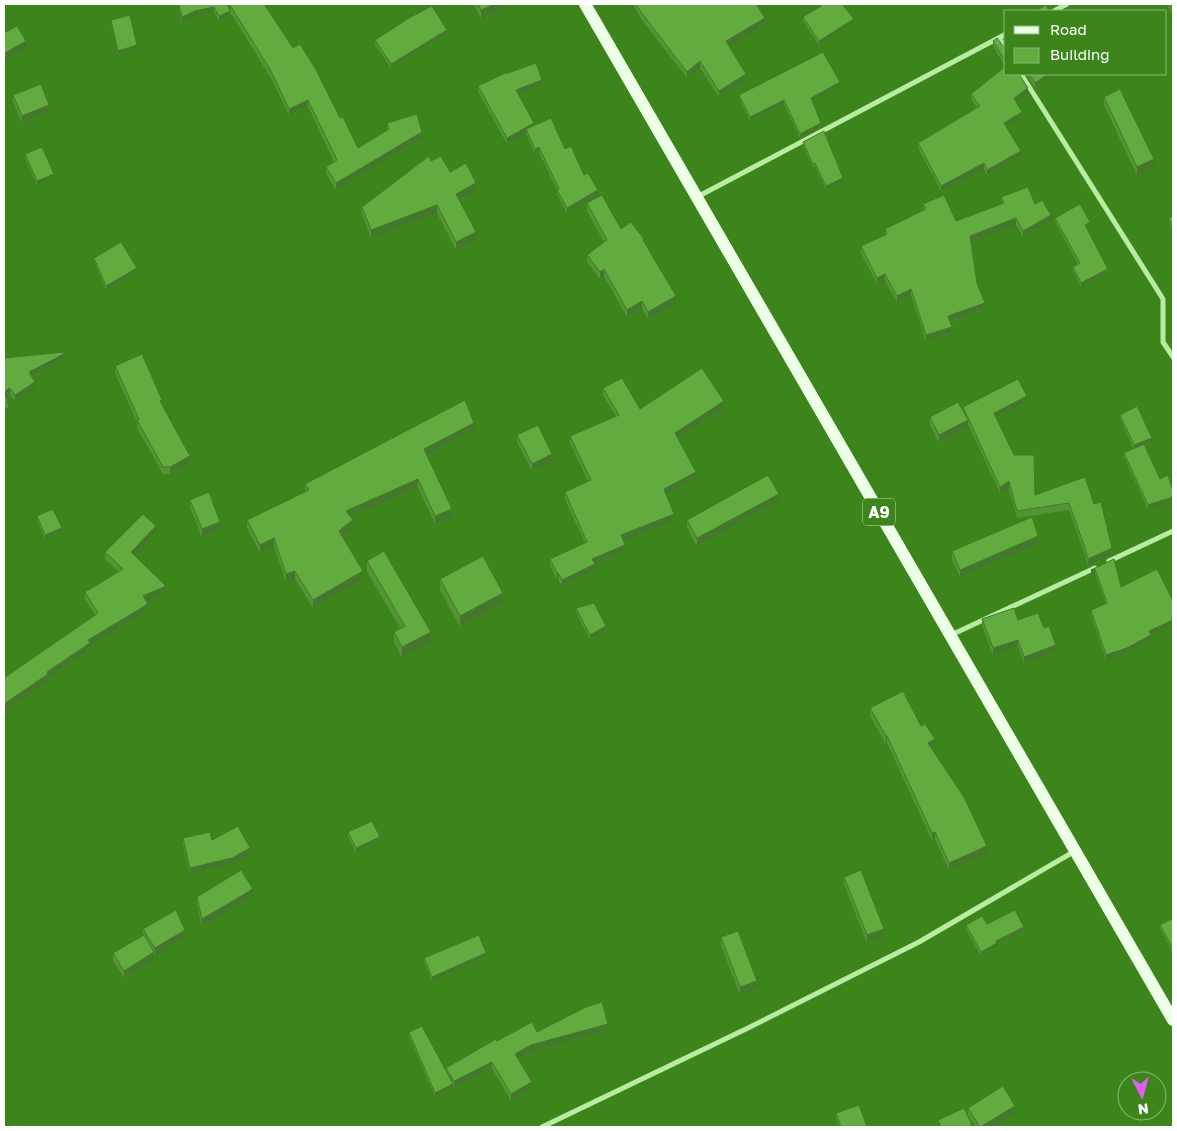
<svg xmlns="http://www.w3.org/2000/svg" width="1177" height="1131" font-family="'Golos Text',sans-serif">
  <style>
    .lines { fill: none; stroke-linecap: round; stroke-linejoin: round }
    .minor { stroke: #baeba2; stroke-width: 5 }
    .primary { stroke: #edffe6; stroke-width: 12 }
    .wall { fill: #549436 }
    .shaded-wall { fill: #45782c }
    .building { fill: #62ac3f; stroke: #45782c }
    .labels { text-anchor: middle; stroke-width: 5; stroke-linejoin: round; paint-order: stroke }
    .shield { fill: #3c851b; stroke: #c4dabb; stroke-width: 1 }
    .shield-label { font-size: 16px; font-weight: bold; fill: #fff }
  </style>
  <rect width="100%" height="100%" fill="#3c851b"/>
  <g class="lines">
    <path class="minor" d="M 1054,11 L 1067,4
      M 999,38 L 1006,49
      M 1021,74 L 1163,299 L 1163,342 L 1173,357
      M 697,197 L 1006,34
      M 1109,561 L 1173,531
      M 951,635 L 1095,568
      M 542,1127 L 748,1028 L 919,942 L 1075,851"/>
    <path class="primary" d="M 585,4 L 1173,1020"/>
  </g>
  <path class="wall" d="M 178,4 L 227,4 L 230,16 L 219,21 L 214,12 L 195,17 L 182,22 Z
    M 474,4 L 500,4 L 500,10 L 481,19 Z
    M 633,4 L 758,4 L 757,5 L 765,25 L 729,46 L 746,80 L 719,97 L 700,68 L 687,78 L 641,19 Z
    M 820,4 L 854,22 L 819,45 L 803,21 L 803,17 L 820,7 Z
    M 1166,4 L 1173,4 L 1173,15 Z
    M 230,5 L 293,48 L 340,118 L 358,148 L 387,130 L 387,123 L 422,138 L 336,190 L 326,174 L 326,167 L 334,162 L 308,106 L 289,115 L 271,78 L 230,12 Z
    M 111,20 L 137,49 L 118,54 L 111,24 Z
    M 447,34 L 391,68 L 375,44 L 375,40 Z
    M 993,41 L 1004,47 L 1006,47 L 1006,74 L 1028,94 L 1016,102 L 1022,117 L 1006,127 L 1021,157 L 987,175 L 984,169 L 941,191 L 918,148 L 918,143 L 977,108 L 971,99 L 971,94 L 1005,66 L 993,46 Z
    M 505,74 L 542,85 L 518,94 L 534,125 L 565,149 L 584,175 L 598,195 L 567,213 L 557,195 L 557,190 L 539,152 L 535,154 L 526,133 L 507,144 L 478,91 L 478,86 Z
    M 1026,74 L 1055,74 L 1035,88 Z
    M 840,86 L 812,101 L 821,127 L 800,138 L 784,104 L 750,121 L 739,98 L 739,95 Z
    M 13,95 L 49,112 L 22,123 L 13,102 Z
    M 1104,97 L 1154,167 L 1137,175 L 1104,105 Z
    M 803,142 L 843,182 L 826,190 L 815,166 L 813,167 L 803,146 Z
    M 25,154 L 54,178 L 37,185 L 25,158 Z
    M 431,161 L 450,172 L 476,191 L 459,200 L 476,240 L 456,250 L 437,213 L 371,238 L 362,214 L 362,207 Z
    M 1001,197 L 1035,204 L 1051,222 L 1023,237 L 1016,225 L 971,241 L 977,283 L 985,309 L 950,322 L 952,333 L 926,341 L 911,295 L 897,302 L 885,281 L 877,284 L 861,253 L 861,246 L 885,235 L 885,229 L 923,210 L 923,204 L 956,221 L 1002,204 Z
    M 587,203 L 621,229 L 644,242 L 676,304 L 648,319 L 642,308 L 627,317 L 604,276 L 600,279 L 587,262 L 587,255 L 604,242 L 587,211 Z
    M 1173,216 L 1173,231 L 1169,222 L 1169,218 Z
    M 1055,218 L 1090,226 L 1087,228 L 1108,273 L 1081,287 L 1073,271 L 1073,267 L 1078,264 L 1055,222 Z
    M 94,258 L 137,272 L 106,290 L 94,261 Z
    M 4,358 L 64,360 L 32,377 L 35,389 L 15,401 L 10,395 L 6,398 L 8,402 L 8,408 L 4,408 Z
    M 115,366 L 190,463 L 170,474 L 163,474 L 137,428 L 137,422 L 115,373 Z
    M 603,388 L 640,409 L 724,408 L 678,438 L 696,479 L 666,495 L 674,521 L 624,541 L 625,551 L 595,564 L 595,571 L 562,586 L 558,579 L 557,580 L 550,566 L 550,559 L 585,543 L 565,499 L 565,492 L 588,481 L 570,443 L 570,436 L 616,416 L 603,395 Z
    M 1027,402 L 996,418 L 1014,455 L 1035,495 L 1085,477 L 1112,555 L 1088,566 L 1085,555 L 1069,510 L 1017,518 L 1009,488 L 1000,493 L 968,424 L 968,427 L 939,443 L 930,425 L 930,417 L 963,411 L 963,407 Z
    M 1120,415 L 1152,441 L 1145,445 L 1160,479 L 1173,492 L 1173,501 L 1148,509 L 1124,457 L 1124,453 L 1133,448 L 1120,418 Z
    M 474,431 L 427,456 L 452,517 L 435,524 L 418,487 L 351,517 L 353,528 L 342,536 L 363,579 L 313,608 L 295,579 L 286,582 L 274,546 L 260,553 L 247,528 L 247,520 L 305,492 L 305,484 Z
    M 517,435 L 552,461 L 532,471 L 517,442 Z
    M 190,500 L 220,530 L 202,537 L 190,507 Z
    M 779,501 L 697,546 L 687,528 L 687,520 Z
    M 37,516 L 62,532 L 45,539 L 37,520 Z
    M 156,533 L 135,555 L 166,593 L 146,601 L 148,611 L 90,646 L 90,650 L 48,678 L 48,682 L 4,712 L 95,615 L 85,599 L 85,592 L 119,572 L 105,559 L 105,552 Z
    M 1038,544 L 960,577 L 952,559 L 952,551 Z
    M 1114,559 L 1121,587 L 1151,635 L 1151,640 L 1127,653 L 1106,660 L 1091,615 L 1091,610 L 1106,604 L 1095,574 L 1091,574 L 1091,570 Z
    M 367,561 L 431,642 L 402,658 L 394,642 L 394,632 L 400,628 L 367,572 Z
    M 440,579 L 503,604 L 460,627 L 440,590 Z
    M 576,608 L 606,630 L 590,639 L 576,612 Z
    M 982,619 L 1018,620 L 1044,628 L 1056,651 L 1024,664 L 1018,646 L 993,655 L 982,626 Z
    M 870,708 L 921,726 L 935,746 L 932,748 L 987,854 L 949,870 L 935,839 L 932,840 L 887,743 L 886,744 L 870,716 Z
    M 348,832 L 380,841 L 356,852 L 348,836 Z
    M 183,838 L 212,840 L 250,855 L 232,865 L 190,874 L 183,845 Z
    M 844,877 L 884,937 L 867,943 L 844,884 Z
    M 253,896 L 202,927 L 197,905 L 197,897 Z
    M 1173,918 L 1173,953 L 1160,928 L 1160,925 Z
    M 987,924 L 1024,931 L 997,944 L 997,946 L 981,956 L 966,929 L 966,925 Z
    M 143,929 L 185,937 L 154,955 L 154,960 L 124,978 L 113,961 L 113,953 L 143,935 Z
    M 721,937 L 757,988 L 740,995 L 721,945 Z
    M 486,957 L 432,981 L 424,962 L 424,958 Z
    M 608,1030 L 531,1052 L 518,1059 L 532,1089 L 511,1101 L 492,1068 L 454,1088 L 453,1086 L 453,1088 L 435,1097 L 409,1036 L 409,1032 L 446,1073 L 446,1068 L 497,1041 L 537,1032 Z
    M 968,1108 L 1015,1114 L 993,1127 L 975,1127 L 968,1115 Z
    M 836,1113 L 867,1127 L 839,1127 L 836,1120 Z"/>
  <path class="shaded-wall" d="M 495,4 L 500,4 L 500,10 L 481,19 L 481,10 Z
    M 214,7 L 214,12 L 195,17 L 182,22 L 182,17 L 195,11 Z
    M 230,11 L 230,16 L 219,21 L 219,16 Z
    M 765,18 L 765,25 L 726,48 L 726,41 Z
    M 854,19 L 854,22 L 819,45 L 819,41 Z
    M 447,30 L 447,34 L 391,68 L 391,64 Z
    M 26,41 L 26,48 L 5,59 L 5,53 Z
    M 137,45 L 137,49 L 118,54 L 118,51 Z
    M 700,61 L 700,68 L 687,78 L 687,72 Z
    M 746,74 L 746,80 L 719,97 L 719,91 Z
    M 1048,74 L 1055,74 L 1035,88 L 1035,83 Z
    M 542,80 L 542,85 L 516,95 L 516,90 Z
    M 840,82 L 840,86 L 811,102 L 811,98 Z
    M 1028,88 L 1028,94 L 1014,104 L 1014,98 Z
    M 308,100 L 308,106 L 289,115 L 289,109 Z
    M 784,100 L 784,104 L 750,121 L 750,117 Z
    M 49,105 L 49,112 L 22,123 L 22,116 Z
    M 1022,112 L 1022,117 L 1004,128 L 1004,123 Z
    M 534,123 L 534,129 L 526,129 L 526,133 L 507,144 L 507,138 Z
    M 821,123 L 821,127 L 800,138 L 800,134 Z
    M 422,132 L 422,138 L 336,190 L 336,183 Z
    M 539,147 L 539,152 L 535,154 L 535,149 Z
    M 1021,151 L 1021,157 L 987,175 L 987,170 Z
    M 1154,159 L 1154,167 L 1137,175 L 1137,167 Z
    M 984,163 L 984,169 L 941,191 L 941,186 Z
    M 54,174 L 54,178 L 37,185 L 37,181 Z
    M 843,178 L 843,182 L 826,190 L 826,186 Z
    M 476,183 L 476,191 L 456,201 L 456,194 Z
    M 598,190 L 598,195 L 567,213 L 567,208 Z
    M 437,205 L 437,213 L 371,238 L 371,230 Z
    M 1051,215 L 1051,222 L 1023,237 L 1023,231 Z
    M 1016,218 L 1016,225 L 970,242 L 970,236 Z
    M 1090,222 L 1090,226 L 1085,229 L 1085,225 Z
    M 476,232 L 476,240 L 456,250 L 456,242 Z
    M 137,268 L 137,272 L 106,290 L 106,286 Z
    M 604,269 L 604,276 L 600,279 L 600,272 Z
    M 1108,269 L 1108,273 L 1081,287 L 1081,283 Z
    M 885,274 L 885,281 L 877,284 L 877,278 Z
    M 911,289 L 911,295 L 897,302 L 897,296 Z
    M 676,296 L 676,304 L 648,319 L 648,312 Z
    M 642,301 L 642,308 L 627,317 L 627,310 Z
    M 985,303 L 985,309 L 948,322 L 948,316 Z
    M 952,327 L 952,333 L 926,341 L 926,335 Z
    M 64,354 L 64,360 L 29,378 L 29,372 Z
    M 35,382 L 35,389 L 15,401 L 15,395 Z
    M 10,388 L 10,395 L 4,399 L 4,392 Z
    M 1027,396 L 1027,402 L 994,419 L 994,413 Z
    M 724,401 L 724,408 L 675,440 L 675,433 Z
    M 968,420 L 968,427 L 939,443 L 939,435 Z
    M 474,423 L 474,431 L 424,457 L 424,449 Z
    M 1152,438 L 1152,441 L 1134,449 L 1134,445 Z
    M 552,454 L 552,461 L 532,471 L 532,464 Z
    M 190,456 L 190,463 L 170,474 L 170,467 Z
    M 696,472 L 696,479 L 664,496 L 664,489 Z
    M 418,479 L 418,487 L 346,519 L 346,511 Z
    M 1009,481 L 1009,488 L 1000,493 L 1000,487 Z
    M 779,494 L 779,501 L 697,546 L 697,538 Z
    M 1173,497 L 1173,501 L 1148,509 L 1148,505 Z
    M 452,509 L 452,517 L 435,524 L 435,516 Z
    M 674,514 L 674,521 L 621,542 L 621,535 Z
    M 353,520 L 353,528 L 339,539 L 339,531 Z
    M 220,522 L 220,530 L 202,537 L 202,529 Z
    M 156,526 L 156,533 L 131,559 L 131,552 Z
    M 62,528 L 62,532 L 45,539 L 45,535 Z
    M 1038,536 L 1038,544 L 960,577 L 960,570 Z
    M 274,538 L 274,546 L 260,553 L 260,545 Z
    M 625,545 L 625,551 L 595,564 L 595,571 L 562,586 L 562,580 L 592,559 Z
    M 1112,548 L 1112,555 L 1088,566 L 1088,559 Z
    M 1095,569 L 1095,574 L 1091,574 L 1091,570 Z
    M 295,571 L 295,579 L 286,582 L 286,574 Z
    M 363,571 L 363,579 L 313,608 L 313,600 Z
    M 557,573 L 558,573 L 558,579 L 557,580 Z
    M 166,586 L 166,593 L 143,603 L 143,596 Z
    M 503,593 L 503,604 L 460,627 L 460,616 Z
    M 148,604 L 148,611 L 90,646 L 90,650 L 48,678 L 48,682 L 4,712 L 4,704 L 47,672 L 88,640 Z
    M 1173,620 L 1173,625 L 1149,635 L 1149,631 Z
    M 606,626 L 606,630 L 590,639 L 590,635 Z
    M 431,632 L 431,642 L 402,658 L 402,647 Z
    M 1151,635 L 1151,640 L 1127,653 L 1106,660 L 1106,655 Z
    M 1018,640 L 1018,646 L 993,655 L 993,648 Z
    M 1056,645 L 1056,651 L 1024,664 L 1024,657 Z
    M 886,736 L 887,736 L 887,743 L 886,744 Z
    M 935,739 L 935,746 L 928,751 L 928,743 Z
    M 935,832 L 935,839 L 932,840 L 932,833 Z
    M 380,837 L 380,841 L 356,852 L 356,848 Z
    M 987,846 L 987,854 L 949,870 L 949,863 Z
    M 250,848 L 250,855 L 232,865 L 190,874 L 190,868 Z
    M 253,889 L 253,896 L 202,927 L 202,919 Z
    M 1024,927 L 1024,931 L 997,944 L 997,946 L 981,956 L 981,952 L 996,941 Z
    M 884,929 L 884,937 L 867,943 L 867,935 Z
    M 185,930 L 185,937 L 155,955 L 155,948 Z
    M 154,952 L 154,960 L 124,978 L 124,971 Z
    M 486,953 L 486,957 L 432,981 L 432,977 Z
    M 757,981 L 757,988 L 740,995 L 740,987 Z
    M 608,1024 L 608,1030 L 531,1052 L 515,1060 L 515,1054 L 531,1045 Z
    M 492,1062 L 492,1068 L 454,1088 L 454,1081 Z
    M 532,1082 L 532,1089 L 511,1101 L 511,1094 Z
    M 453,1084 L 453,1088 L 435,1097 L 435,1093 Z
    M 1015,1106 L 1015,1114 L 993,1127 L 981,1127 Z"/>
  <path class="building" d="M 179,4 L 227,4 L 230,11 L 219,16 L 214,7 L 195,11 L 182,17 Z
    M 231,4 L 264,4 L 293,48 L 300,44 L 315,68 L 340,118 L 343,117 L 358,148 L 389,129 L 387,123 L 417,114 L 422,132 L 336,183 L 326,167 L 337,160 L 308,100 L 289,109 L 271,71 L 230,5 Z
    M 478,4 L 495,4 L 481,10 Z
    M 636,4 L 756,4 L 765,18 L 726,41 L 746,74 L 719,91 L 700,61 L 687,72 L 641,12 Z
    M 820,4 L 842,4 L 854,19 L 819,41 L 803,17 L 821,6 Z
    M 1170,4 L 1173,4 L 1173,9 Z
    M 1046,5 L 1049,11 L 1035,11 Z
    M 432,6 L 447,30 L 391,64 L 375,40 L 409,18 Z
    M 130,15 L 137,45 L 118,51 L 111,20 Z
    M 17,26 L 26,41 L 5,53 L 4,51 L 4,33 Z
    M 997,38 L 1004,47 L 1006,47 L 1006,62 L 993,41 Z
    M 823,52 L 840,82 L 811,98 L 821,123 L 800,134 L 784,100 L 750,117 L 739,95 Z
    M 536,63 L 542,80 L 516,90 L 534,123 L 507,138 L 478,86 L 505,73 L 505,74 Z
    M 1006,66 L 1006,74 L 1019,74 L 1028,88 L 1014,98 L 1022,112 L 1004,123 L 1021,151 L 987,170 L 984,163 L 941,186 L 918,143 L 980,106 L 971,94 Z
    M 1029,74 L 1048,74 L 1035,83 Z
    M 41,84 L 49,105 L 22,116 L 13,95 Z
    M 1120,89 L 1154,159 L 1137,167 L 1104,97 Z
    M 551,118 L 565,149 L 571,146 L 584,175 L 588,173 L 598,190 L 567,208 L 557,190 L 559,189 L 539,147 L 535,149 L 526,129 Z
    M 824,131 L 843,178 L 826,186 L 815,163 L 813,164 L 803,142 Z
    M 42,147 L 54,174 L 37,181 L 25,154 Z
    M 429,156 L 431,161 L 441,156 L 450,172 L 466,163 L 476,183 L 456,194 L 476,232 L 456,242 L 437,205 L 371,230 L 362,207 Z
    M 1028,187 L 1035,204 L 1042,200 L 1051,215 L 1023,231 L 1016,218 L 970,236 L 977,283 L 985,303 L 948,316 L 952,327 L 926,335 L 911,289 L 897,296 L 885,274 L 877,278 L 861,246 L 887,234 L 885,229 L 926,209 L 923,204 L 944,195 L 956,221 L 1004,203 L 1001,197 Z
    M 602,195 L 621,229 L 631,222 L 644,239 L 643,240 L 676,296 L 648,312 L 642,301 L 627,310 L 604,269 L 600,272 L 587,255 L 607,240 L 587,203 Z
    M 1080,204 L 1090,222 L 1085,225 L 1108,269 L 1081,283 L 1073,267 L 1080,263 L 1055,218 Z
    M 1173,216 L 1173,227 L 1169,218 Z
    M 121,242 L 137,268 L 106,286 L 94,258 Z
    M 64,352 L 64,354 L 29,372 L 35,382 L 15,395 L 10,388 L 4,392 L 4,358 Z
    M 142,354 L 162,400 L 160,401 L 190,456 L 170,467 L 163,467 L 137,420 L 139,419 L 115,366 Z
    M 702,368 L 724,401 L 675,433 L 696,472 L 664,489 L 674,514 L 621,535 L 625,545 L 592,559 L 595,564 L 562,580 L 558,573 L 557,573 L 550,559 L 587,542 L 565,492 L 591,480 L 570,436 L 619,415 L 603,388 L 622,378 L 640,409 Z
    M 1018,379 L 1027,396 L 994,413 L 1014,455 L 1034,455 L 1035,495 L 1085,477 L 1094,504 L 1101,502 L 1112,548 L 1088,559 L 1085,548 L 1069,503 L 1017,511 L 1009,481 L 1000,487 L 963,407 Z
    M 4,393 L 8,402 L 4,402 Z
    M 465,400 L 474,423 L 424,449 L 452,509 L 435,516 L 418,479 L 346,511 L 353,520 L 339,531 L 363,571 L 313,600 L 295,571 L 286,574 L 274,538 L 260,545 L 247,520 L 309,490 L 305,484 Z
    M 958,402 L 968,420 L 939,435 L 930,417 Z
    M 1137,406 L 1152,438 L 1134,445 L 1120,415 Z
    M 538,425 L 552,454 L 532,464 L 517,435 Z
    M 1144,444 L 1160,479 L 1168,475 L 1173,492 L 1173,497 L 1148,505 L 1124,453 Z
    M 768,475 L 779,494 L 697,538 L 687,520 Z
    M 209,492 L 220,522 L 202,529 L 190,500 Z
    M 53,509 L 62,528 L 45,535 L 37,516 Z
    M 143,514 L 156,526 L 131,552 L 166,586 L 143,596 L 148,604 L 88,640 L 90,643 L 47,672 L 48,674 L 4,704 L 4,678 L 98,613 L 85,592 L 123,569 L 105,552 Z
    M 1032,517 L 1038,536 L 960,570 L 952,551 Z
    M 384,551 L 431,632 L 402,647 L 394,632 L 405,626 L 367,561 Z
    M 483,556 L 503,593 L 460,616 L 440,579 Z
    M 1114,559 L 1121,587 L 1157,569 L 1173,601 L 1173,620 L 1149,631 L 1151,635 L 1127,648 L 1106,655 L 1091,610 L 1107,603 L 1095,569 L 1091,570 Z
    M 594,603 L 606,626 L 590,635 L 576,608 Z
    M 1014,608 L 1018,620 L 1038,613 L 1044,628 L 1049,626 L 1056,645 L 1024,657 L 1018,640 L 993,648 L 982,619 Z
    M 903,691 L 921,726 L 925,724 L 935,739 L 928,743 L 964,797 L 987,846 L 949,863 L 935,832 L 932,833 L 887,736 L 886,736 L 870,708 Z
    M 372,821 L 380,837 L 356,848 L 348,832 Z
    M 238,826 L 250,848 L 232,858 L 190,868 L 183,838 L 210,832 L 212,840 Z
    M 241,870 L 253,889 L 202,919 L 197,897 Z
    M 861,870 L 884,929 L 867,935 L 844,877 Z
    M 176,910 L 185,930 L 155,948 L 143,929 Z
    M 1015,910 L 1024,927 L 996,941 L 997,943 L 981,952 L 966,925 L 982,916 L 987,924 Z
    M 1173,918 L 1173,949 L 1160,925 Z
    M 738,931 L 757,981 L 740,987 L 721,937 Z
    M 144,935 L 154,952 L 124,971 L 113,953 Z
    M 479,935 L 486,953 L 432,977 L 424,958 Z
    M 602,1002 L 608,1024 L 531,1045 L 515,1054 L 532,1082 L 511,1094 L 492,1062 L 454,1081 L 446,1068 L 496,1039 L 497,1041 L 532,1022 L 537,1032 L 586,1007 Z
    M 422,1026 L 453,1084 L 435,1093 L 409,1032 Z
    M 1003,1086 L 1015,1106 L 980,1127 L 968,1108 Z
    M 859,1105 L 867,1127 L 841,1127 L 836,1113 Z
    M 964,1108 L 972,1125 L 968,1127 L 941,1127 L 938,1120 Z"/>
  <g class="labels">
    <rect class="shield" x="863" y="498.5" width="32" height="27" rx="4"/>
    <g class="shield-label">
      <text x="879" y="518">A9</text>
    </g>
  </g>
  <rect width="1177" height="1131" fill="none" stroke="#ffffff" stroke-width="10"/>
  <rect x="1004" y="10" width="162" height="65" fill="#3c851b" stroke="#8ab676"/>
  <rect x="1014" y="26" width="25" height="8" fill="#edffe6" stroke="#8ab676"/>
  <text x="1050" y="35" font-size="15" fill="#ffffff">Road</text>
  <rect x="1014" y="48" width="25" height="15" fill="#62ac3f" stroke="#8ab676"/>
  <text x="1050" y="60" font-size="15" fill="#ffffff">Building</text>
  <g transform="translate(1142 1096) rotate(174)"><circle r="24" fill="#3c851b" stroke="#8ab676"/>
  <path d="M0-4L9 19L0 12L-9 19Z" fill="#e25ffc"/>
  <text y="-8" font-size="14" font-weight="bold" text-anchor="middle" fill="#ffffff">N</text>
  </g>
</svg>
